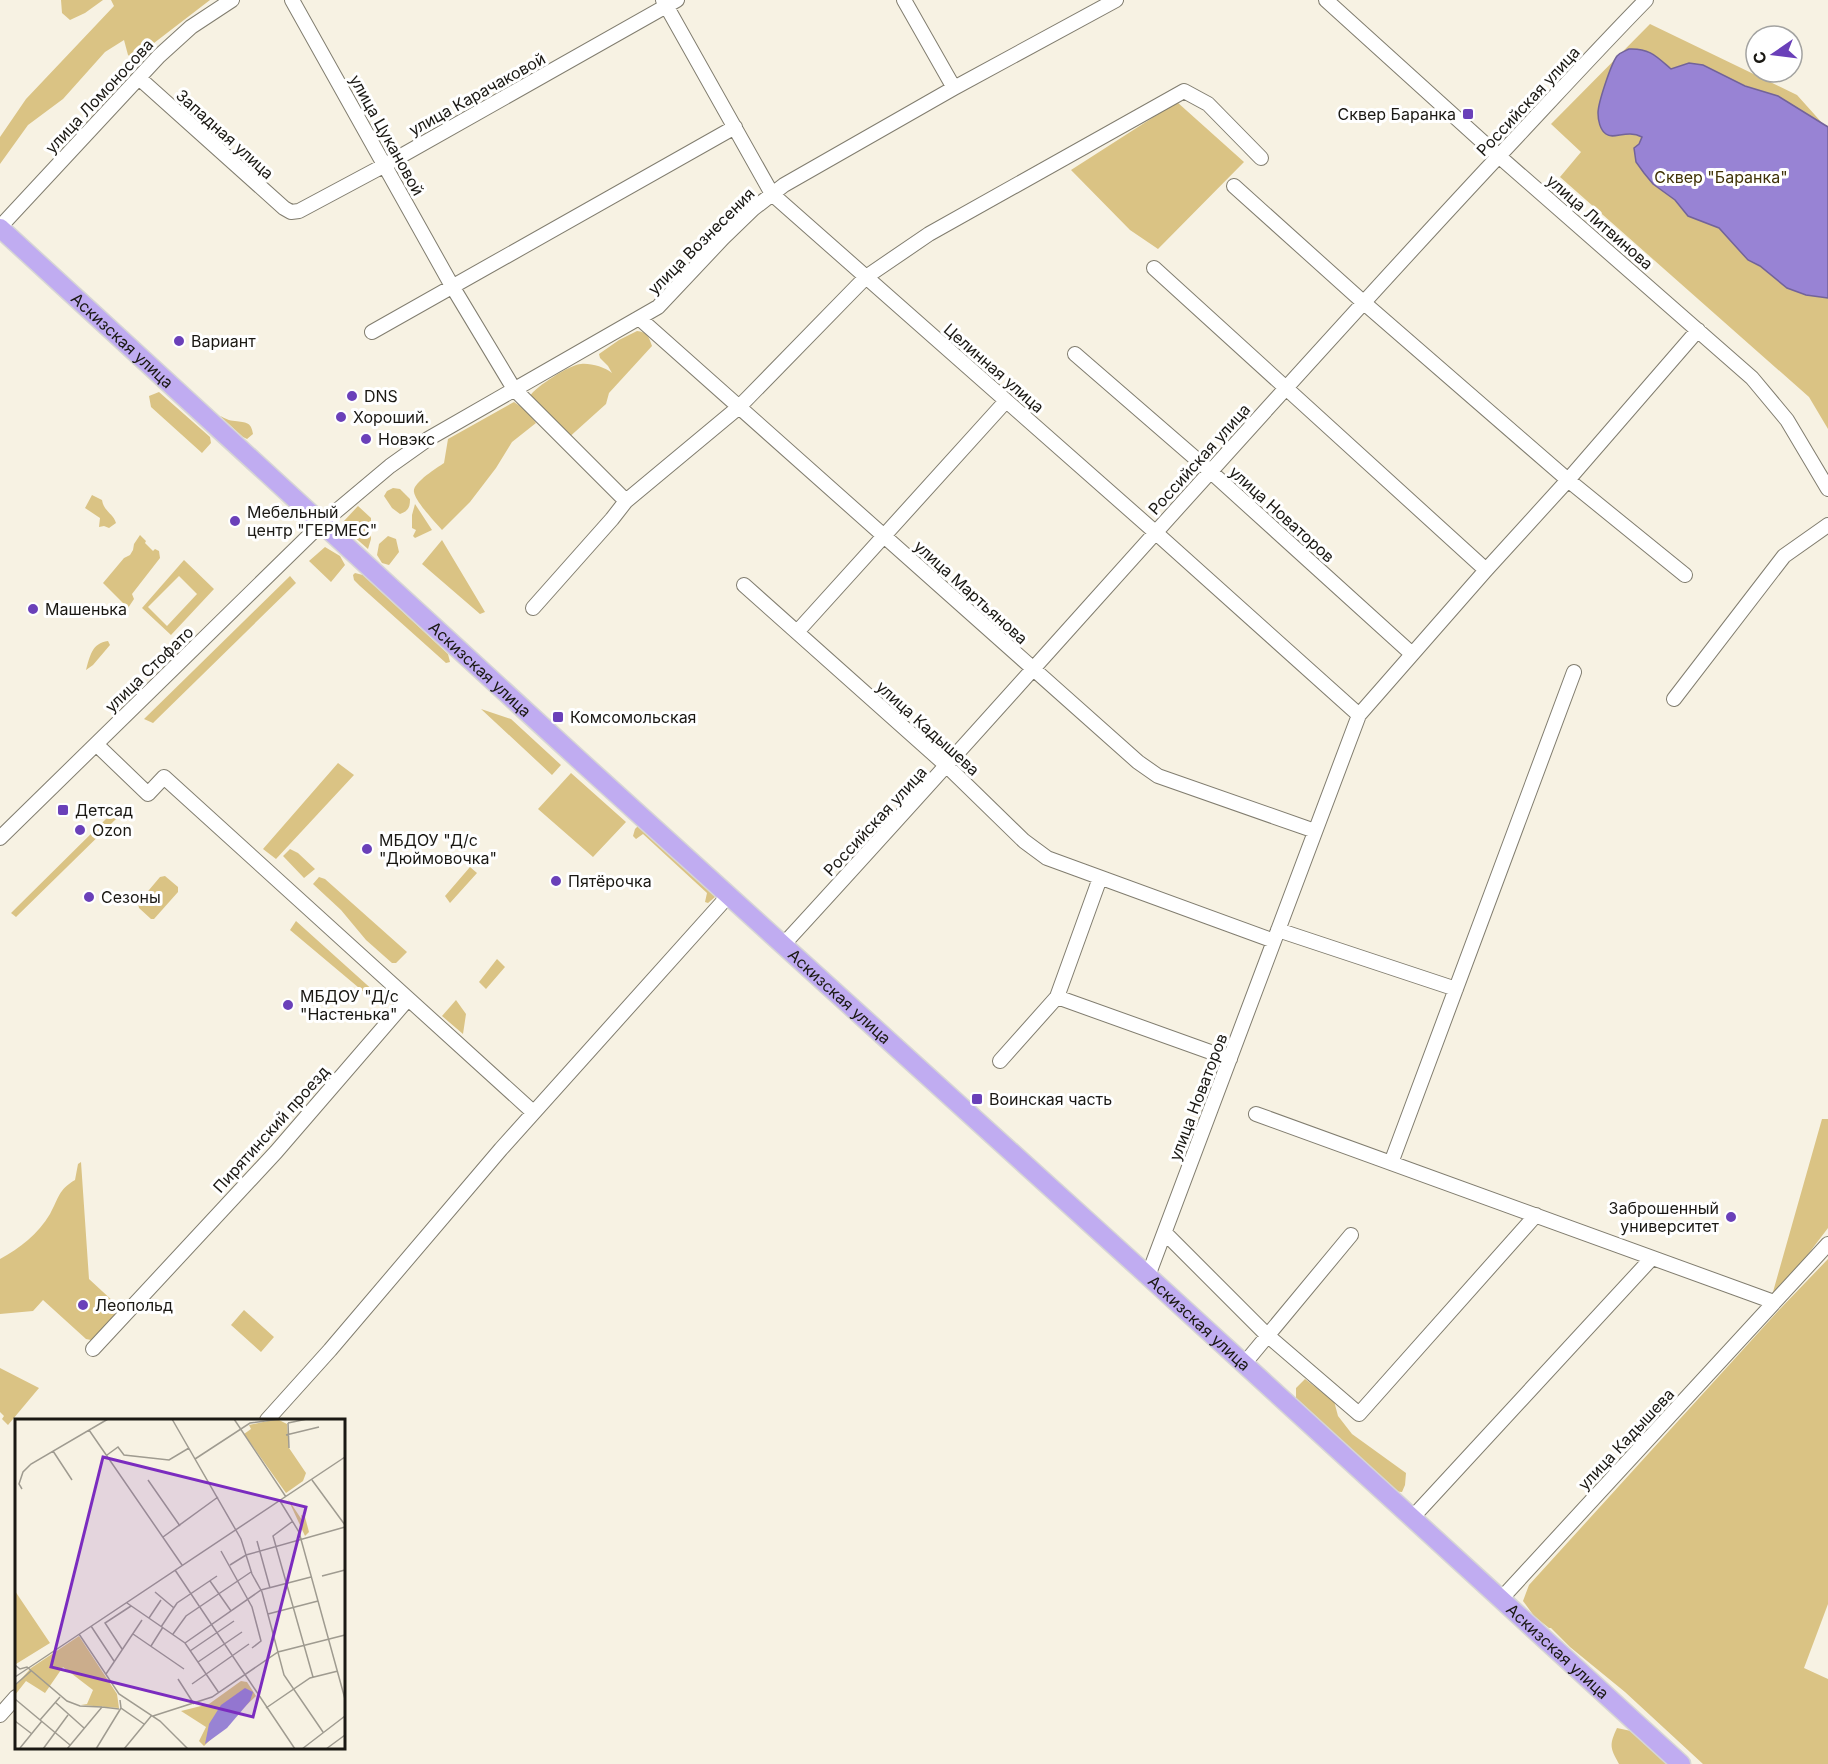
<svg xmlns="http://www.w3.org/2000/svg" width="1828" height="1764" font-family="Inter,sans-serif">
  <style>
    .green { fill: #dac384; fill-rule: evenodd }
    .water { fill: #9883d4; stroke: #72639a; stroke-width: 1.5 }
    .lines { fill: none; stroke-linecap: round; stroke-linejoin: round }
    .minor-casing { stroke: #817d6f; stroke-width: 16 }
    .major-casing { stroke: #d6d5d5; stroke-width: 21 }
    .minor { stroke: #fff; stroke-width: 14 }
    .major { stroke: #c0acf1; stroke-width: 18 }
    .poi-dot { fill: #6a40b9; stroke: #fff; stroke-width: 2 }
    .labels { text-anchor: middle; stroke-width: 6; stroke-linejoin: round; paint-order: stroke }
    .street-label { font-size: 16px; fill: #1a1813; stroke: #fff }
    .poi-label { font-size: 16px; fill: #1a1813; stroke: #fff; text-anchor: start }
    .park-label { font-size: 16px; fill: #403308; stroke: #fff }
    .inset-road { fill: none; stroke: #9f9b90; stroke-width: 1.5 }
    .view { fill: #7b2cbf; fill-opacity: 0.15; stroke: #7b2cbf; stroke-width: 3 }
    .inset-edge { fill: none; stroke: #1a1813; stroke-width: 3 }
  </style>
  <rect width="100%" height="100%" fill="#f7f2e3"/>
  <path class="green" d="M 61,0 L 103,0 L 85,13 L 70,20 L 62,13 Z
    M 111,0 L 210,0 L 154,43 L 137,61 L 128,55 L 124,40 L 105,52 L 63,99 L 28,125 L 0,164 L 0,137 L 26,99 L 114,6 Z
    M 1650,24 L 1797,95 L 1823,124 L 1828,126 L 1828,429 L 1809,397 L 1560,177 L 1581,152 L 1551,124 Z
    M 1177,102 L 1244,162 L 1158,249 L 1130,230 L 1071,170 Z
    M 637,331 C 647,332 649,337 652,346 L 609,393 L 606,404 L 566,440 L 530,396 C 535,387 571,364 581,364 C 590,363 605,367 612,373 L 608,366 L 600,358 L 599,354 L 619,340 Z
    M 159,392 L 210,437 L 211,443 L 202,453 L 151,407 L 149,396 Z
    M 514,402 L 527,411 L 536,423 L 512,442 L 496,468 L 470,502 L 442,530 C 435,522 415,501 414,492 C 412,483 437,468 444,463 L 448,439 Z
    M 220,416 C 225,418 229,421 235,421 C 246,423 251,421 253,434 L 247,439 L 243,437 Z
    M 393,488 L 400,489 L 410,499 C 410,508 408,511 400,514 L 392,508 L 384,496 L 387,491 Z
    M 92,495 L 102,500 C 104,512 113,513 116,523 L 109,528 L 104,526 L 99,527 L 100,518 L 85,508 Z
    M 415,504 L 432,530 L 415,538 L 413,536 L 416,530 L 412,528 L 412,515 Z
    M 358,506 L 371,518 L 371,539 L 368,549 L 343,527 L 343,522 Z
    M 140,535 L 146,541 L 145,543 L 153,551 L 155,549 L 159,551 L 160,558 L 132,594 L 134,599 L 128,608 L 103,583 L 124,558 L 130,555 L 133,550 L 134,544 Z
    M 388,536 L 396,539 L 399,552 L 389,565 L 382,563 L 377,555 L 379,544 Z
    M 442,540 L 485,612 L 480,614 L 422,564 Z
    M 325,547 L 340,556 L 345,565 L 331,582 L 309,561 Z
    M 184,560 L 214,589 L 171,635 L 142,608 ZM 179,576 L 197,594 L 167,626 L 148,607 Z
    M 355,573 L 363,575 L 448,654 L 450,662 L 446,663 L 360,586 L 354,580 L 353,575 Z
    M 290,576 L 296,583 L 153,723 L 144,719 Z
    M 108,641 L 110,645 L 93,665 L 86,670 C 90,656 92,643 108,641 Z
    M 481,709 L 511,719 L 561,765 L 552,775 Z
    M 338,763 L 354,775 L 276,859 L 263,849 Z
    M 571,773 L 626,822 L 593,857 L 538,809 Z
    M 110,815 L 116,819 L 16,917 L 11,913 Z
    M 639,825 L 712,886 L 715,897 L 708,903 L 705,902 L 707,893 L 643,834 L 636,839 L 633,836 L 635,829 Z
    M 290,849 L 298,853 L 315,869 L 304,878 L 283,856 Z
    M 470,867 L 477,873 L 450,903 L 445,896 Z
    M 165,876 L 178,887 L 178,892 L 154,919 L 151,919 L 139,908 L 138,903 L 160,877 Z
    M 319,877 L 325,879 L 407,952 L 396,963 L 392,963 L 366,940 L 341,910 L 313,884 Z
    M 296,921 L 376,993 L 371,998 L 290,930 Z
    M 497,959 L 505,967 L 486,989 L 479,982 Z
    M 456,1000 L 466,1014 L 463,1034 L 442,1016 Z
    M 1822,1119 L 1828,1119 L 1828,1228 L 1777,1295 L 1771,1299 Z
    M 81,1162 L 89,1279 L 115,1303 L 118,1307 L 117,1312 L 95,1339 L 91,1340 L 86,1339 L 43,1300 L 33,1311 L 0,1314 L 0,1259 C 20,1248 38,1234 50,1214 C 59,1198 58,1190 75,1180 L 78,1164 Z
    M 1828,1259 L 1828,1604 L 1804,1668 L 1828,1679 L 1828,1764 L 1703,1764 L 1625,1692 L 1570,1647 L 1551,1628 L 1549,1628 L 1534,1616 L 1523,1601 L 1529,1585 L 1779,1310 Z
    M 244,1310 L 274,1337 L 261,1352 L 231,1325 Z
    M 0,1368 L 39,1388 L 8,1425 L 2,1419 L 4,1416 L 0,1412 Z
    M 1305,1379 L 1334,1401 L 1338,1416 L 1352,1434 L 1406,1473 L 1405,1485 L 1402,1492 L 1392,1491 L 1333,1439 L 1319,1419 L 1296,1398 L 1296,1388 Z
    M 1617,1728 L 1631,1731 L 1669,1764 L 1619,1764 C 1610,1748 1609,1745 1617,1728 Z"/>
  <path class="water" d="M 1629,49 C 1650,48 1657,57 1671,69 L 1689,63 L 1703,65 L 1745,86 L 1778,96 L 1828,127 L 1828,298 L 1806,295 L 1787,288 L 1760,266 L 1748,260 L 1719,228 L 1688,216 L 1675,200 L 1653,184 L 1644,173 L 1636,162 L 1634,148 L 1639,144 L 1642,137 C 1627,129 1614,140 1606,134 C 1600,130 1598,120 1598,113 C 1598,103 1611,64 1617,56 C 1621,52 1625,51 1629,49 Z"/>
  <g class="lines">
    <defs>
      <path id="minor" d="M 292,0 L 452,286 L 514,389 L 626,501
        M 663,0 L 772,194 L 1155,532 L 1359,715
        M 904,0 L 954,88
        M 1326,0 L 1485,144 L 1752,378 L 1787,420 L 1828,489
        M 139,78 L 284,208 L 291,212 L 299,211 L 385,165 L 677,0
        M 1234,186 L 1363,302 L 1568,480 L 1685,575
        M 0,227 L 159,56 L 191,27 L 232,0
        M 1154,268 L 1486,570
        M 639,318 L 1138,762 L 1158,776 L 1315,831
        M 372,332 L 735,127
        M 1075,354 L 1210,471 L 1412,654
        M 744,585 L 947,766 L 1024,841 L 1047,858 L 1274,941
        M 533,608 L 612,519 L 626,501 L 739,407 L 866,277 L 929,234 L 1184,91 L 1208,104 L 1261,158
        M 797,632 L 1006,401
        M 1674,699 L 1784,556 L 1828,525
        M 96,744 L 148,794 L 164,777 L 533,1112
        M 0,838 L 321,524 L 390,466 L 428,439 L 658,307 L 723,238 L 753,209 L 784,185 L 954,88 L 1116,0
        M 1278,930 L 1456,989
        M 783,945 C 1022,685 1254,418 1496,159 C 1546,106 1595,52 1646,0
        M 1057,997 L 1230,1059
        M 1000,1061 L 1057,997 L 1100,878
        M 1256,1114 L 1774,1302
        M 1391,1163 L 1574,672
        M 1165,1233 L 1267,1335 L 1359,1414 L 1536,1215
        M 1148,1276 L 1359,715 L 1486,570 L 1568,480 L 1698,330
        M 93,1349 L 276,1152 L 408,999
        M 1244,1364 L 1351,1235
        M 267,1420 L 330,1350 L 501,1149 L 729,895
        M 1412,1518 L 1652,1258
        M 1501,1599 L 1828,1244
        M 0,1715 L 16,1697"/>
      <g id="major">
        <path id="s1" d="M 0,228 L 577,758 L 1148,1276 L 1681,1764"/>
      </g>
    </defs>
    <use href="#minor" class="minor-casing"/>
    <use href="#major" class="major-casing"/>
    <use href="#minor" class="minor"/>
    <use href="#major" class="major"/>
  </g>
  <g class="poi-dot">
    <rect x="1462" y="108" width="12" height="12" rx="3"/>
    <circle cx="179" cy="341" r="6"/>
    <circle cx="352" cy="396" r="6"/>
    <circle cx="341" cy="417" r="6"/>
    <circle cx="366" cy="439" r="6"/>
    <circle cx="235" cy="521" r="6"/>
    <circle cx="33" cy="609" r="6"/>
    <rect x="552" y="711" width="12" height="12" rx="3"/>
    <rect x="57" y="804" width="12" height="12" rx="3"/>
    <circle cx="80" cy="830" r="6"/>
    <circle cx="367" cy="849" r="6"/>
    <circle cx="556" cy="881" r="6"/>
    <circle cx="89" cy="897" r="6"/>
    <circle cx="288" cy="1005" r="6"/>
    <rect x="971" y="1093" width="12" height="12" rx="3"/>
    <circle cx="1731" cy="1217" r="6"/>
    <circle cx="83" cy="1305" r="6"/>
  </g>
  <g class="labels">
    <g class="street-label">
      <text transform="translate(477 94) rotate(-29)" y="6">улица Карачаковой</text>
      <text transform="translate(99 96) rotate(-47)" y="6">улица Ломоносова</text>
      <text transform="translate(1528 101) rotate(-47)" y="6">Российская улица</text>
      <text transform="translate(225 134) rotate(42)" y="6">Западная улица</text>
      <text transform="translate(387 135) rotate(61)" y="6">улица Цукановой</text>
      <text transform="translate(1600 222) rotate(41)" y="6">улица Литвинова</text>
      <text transform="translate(701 241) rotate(-45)" y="6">улица Вознесения</text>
      <text dy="6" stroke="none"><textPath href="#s1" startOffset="166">Аскизская улица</textPath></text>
      <text transform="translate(994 368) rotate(41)" y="6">Целинная улица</text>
      <text transform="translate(1199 459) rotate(-48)" y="6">Российская улица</text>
      <text transform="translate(1282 514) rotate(42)" y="6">улица Новаторов</text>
      <text transform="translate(971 592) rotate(42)" y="6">улица Мартьянова</text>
      <text transform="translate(149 669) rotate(-44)" y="6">улица Стофато</text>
      <text dy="6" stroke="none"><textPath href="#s1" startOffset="652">Аскизская улица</textPath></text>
      <text transform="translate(928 728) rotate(42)" y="6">улица Кадышева</text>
      <text transform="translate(875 821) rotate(-47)" y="6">Российская улица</text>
      <text dy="6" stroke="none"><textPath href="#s1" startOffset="1138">Аскизская улица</textPath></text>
      <text transform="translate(1198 1097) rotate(-69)" y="6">улица Новаторов</text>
      <text transform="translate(271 1129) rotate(-48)" y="6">Пирятинский проезд</text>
      <text dy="6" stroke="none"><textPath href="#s1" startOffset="1624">Аскизская улица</textPath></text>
      <text transform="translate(1626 1439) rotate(-47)" y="6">улица Кадышева</text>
      <text dy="6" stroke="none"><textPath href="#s1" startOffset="2110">Аскизская улица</textPath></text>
    </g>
    <g class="poi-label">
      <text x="1456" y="120" text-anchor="end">Сквер Баранка</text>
      <text x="191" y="347">Вариант</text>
      <text x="364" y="402">DNS</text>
      <text x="353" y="423">Хороший.</text>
      <text x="378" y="445">Новэкс</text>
      <text x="247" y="518">Мебельный<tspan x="247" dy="18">центр "ГЕРМЕС"</tspan></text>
      <text x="45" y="615">Машенька</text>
      <text x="570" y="723">Комсомольская</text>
      <text x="75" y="816">Детсад</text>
      <text x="92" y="836">Ozon</text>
      <text x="379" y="846">МБДОУ "Д/с<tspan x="379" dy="18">"Дюймовочка"</tspan></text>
      <text x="568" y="887">Пятёрочка</text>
      <text x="101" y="903">Сезоны</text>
      <text x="300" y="1002">МБДОУ "Д/с<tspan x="300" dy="18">"Настенька"</tspan></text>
      <text x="989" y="1105">Воинская часть</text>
      <text x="1719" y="1214" text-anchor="end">Заброшенный<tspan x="1719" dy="18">университет</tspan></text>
      <text x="95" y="1311">Леопольд</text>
    </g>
    <g class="park-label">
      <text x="1721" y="183">Сквер "Баранка"</text>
    </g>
  </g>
  <g transform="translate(15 1419)">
    <rect width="330" height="330" fill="#f7f2e3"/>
    <path d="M 262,0 L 272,5 L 274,29 L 291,54 L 288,62 L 271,74 L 229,15 L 236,10 L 234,6 ZM 273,80 L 287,101 L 286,96 L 290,98 L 294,113 L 290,117 ZM 0,172 L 35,224 L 1,245 L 0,244 ZM 64,217 L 102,275 L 104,289 L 66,286 L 72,285 L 78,271 L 48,248 L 30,274 L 11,262 L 0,276 L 0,267 L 16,249 ZM 226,262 L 232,263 L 241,277 L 189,327 L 184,322 L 191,308 L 166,292 L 194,285 Z" fill="#dac384"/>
    <path d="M 230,269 L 238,273 L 235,282 L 212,309 L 190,325 L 194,305 L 206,286 Z" fill="#9883d4"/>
    <path class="inset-road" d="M 157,0 L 226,120 L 237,155 L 247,173 L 269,256 L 308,313M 219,0 L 271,78M 273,4 L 274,29M 273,4 L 292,0M 74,11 L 167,146M 271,16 L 304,8M 38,32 L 57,61M 92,36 L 103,28 L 109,36 L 154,41 L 174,29M 180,40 L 235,4 L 265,0M 133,61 L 165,107M 297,61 L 330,106M 7,70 L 4,65 L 8,53 L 16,45 L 93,0M 265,82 L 284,113 L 330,280M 278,102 L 258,117 L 298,258M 148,118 L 203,78M 242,122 L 255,169M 206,132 L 237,188 L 246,222 L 237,229M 215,146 L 231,136 L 330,108M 160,151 L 280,330M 307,157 L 330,151M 195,162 L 216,192M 140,173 L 159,189M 112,184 L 170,224 L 204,274M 253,195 L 303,182M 134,199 L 146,181M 76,207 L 99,242M 146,208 L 162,184 L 202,157M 64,215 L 104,275 L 145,302 L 173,330M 118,215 L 169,250M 158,215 L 171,197 L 236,153M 170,224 L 246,171 L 296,158M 136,227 L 148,208M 107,230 L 90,204 L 116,187M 175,232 L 219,202M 183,243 L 227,213M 0,246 L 5,250 L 12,248 L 52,282 L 65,287 L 87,288M 91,255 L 127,201M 0,258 L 330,38M 163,260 L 179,285M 177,265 L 234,225M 0,266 L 16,252M 0,280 L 55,326M 105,281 L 106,289 L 129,305M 40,283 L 69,309M 251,289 L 295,259 L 323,252M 138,297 L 197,278 L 263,233 L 330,216M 25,301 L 45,278M 0,302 L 17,315M 5,329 L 27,302M 28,330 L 53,296M 52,330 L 87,288 L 104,290M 81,330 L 106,289M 109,330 L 137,296M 287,330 L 330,297M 311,330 L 330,316"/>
    <path class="view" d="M 88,38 L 291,88 L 238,298 L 36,248 Z"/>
    <rect width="330" height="330" class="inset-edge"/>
  </g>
  <g transform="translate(1774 54) rotate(256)"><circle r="28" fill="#ffffff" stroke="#a3a3a1" stroke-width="1.5"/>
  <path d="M0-4.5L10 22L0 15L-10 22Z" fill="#6a40b9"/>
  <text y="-9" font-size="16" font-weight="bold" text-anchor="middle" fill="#1a1813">С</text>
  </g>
</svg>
